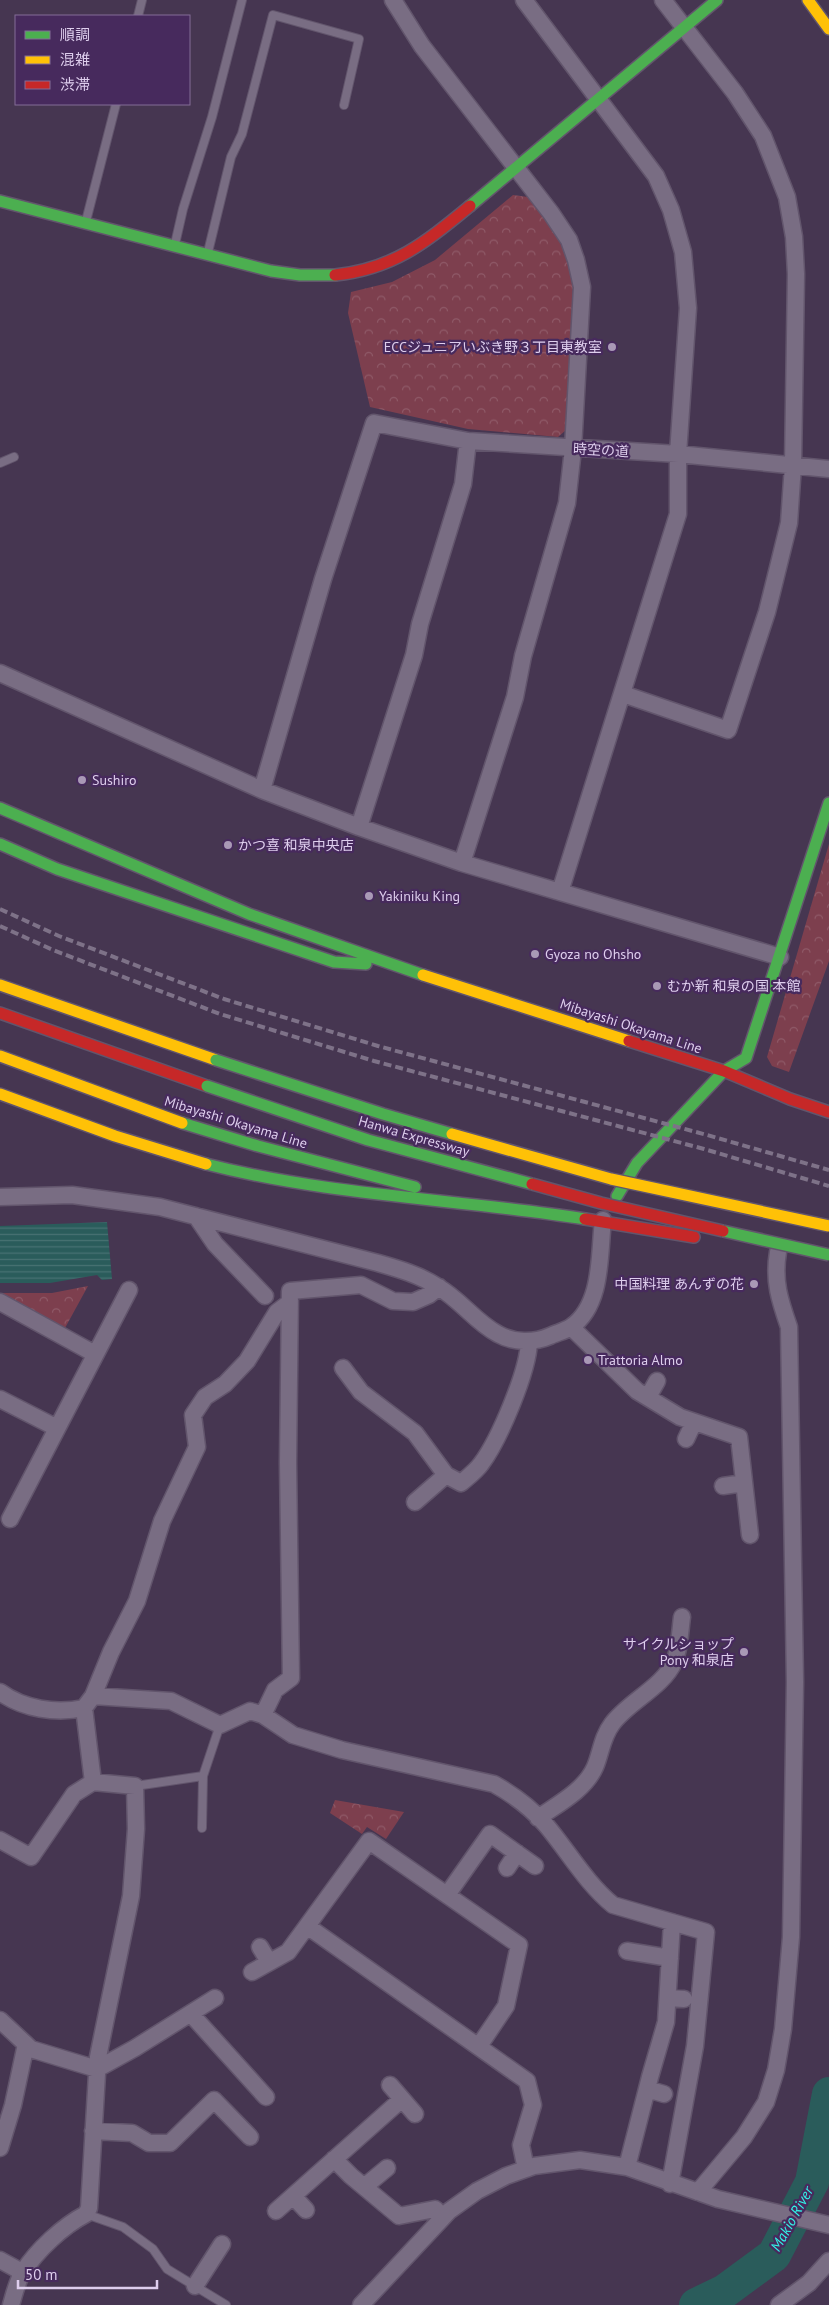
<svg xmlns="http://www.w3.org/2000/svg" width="829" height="2305" font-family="'PT Sans','Noto Sans JP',sans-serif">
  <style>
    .park { fill: url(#park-crowns) }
    .water { fill: url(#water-rules) }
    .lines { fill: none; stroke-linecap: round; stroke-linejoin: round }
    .river { stroke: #2a5c5b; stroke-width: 34 }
    .lane-casing { stroke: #62556c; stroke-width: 10 }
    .street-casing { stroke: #62556c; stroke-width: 19 }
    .fast-casing { stroke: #62556c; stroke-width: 14 }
    .slow-casing { stroke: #62556c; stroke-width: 14 }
    .jam-casing { stroke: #62556c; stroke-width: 14 }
    .lane { stroke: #796d83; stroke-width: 8 }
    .street { stroke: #796d83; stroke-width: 16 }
    .fast { stroke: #4caf50; stroke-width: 11 }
    .slow { stroke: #ffc107; stroke-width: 11 }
    .jam { stroke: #c62828; stroke-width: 11 }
    .rail { stroke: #7e7288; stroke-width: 4; stroke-dasharray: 8 4; stroke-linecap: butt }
    .fast-bridge-casing { stroke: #62556c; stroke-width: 14; stroke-linecap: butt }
    .slow-bridge-casing { stroke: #62556c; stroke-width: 14; stroke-linecap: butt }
    .jam-bridge-casing { stroke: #62556c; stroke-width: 14; stroke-linecap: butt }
    .fast-bridge { stroke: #4caf50; stroke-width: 11 }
    .slow-bridge { stroke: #ffc107; stroke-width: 11 }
    .jam-bridge { stroke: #c62828; stroke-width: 11 }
    .poi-dot { fill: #a999b6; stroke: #472a5d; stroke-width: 2 }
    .labels { text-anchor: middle; stroke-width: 4.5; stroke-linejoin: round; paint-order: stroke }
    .poi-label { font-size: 14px; fill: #deceed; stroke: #472a5d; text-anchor: start }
    .street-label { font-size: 14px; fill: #deceed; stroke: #472a5d }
    .water-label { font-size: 15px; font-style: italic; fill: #32f3e7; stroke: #472a5d }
  </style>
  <defs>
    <pattern id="park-crowns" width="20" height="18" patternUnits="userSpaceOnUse" patternTransform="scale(1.25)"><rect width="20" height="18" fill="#7d3f4e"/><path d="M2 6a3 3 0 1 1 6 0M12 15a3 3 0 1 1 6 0" fill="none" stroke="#8f5a68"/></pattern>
    <pattern id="water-rules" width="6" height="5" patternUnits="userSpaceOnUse" patternTransform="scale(1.25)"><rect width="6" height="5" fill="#2a5c5b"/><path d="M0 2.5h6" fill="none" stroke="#487273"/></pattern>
  </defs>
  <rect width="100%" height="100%" fill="#463651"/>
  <path class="park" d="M 513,195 L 528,197 C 551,226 569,248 573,286 L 566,430 L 558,437 L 468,429 L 370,407 L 348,313 L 351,292 L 392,282 L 435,260 Z
    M 829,844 L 829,961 L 789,1072 L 772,1066 L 767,1057 Z
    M 88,1286 L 65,1328 L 0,1293 L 52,1293 Z
    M 335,1800 L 404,1812 L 386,1839 L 367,1827 L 362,1834 L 330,1813 Z"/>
  <path class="water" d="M 107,1222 L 112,1279 L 102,1280 L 97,1275 L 50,1283 L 0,1283 L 0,1226 Z"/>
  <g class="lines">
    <path class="river" d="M 696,2305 L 725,2291 L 774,2255 L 812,2182 L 829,2094"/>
    <defs>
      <path id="lane" d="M 138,16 L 142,0
        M 86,221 L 116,104
        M 175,244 L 183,209 L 212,117 L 242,0
        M 208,252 L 231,157 L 242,134 L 273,15 L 359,39 L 344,105
        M 0,463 L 14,457
        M 135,1786 L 203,1776
        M 202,1828 L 203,1776 L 220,1725
        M 86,2214 L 123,2227 L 153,2249 L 167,2269 L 226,2305"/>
      <path id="street" d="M 393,0 L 422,46 L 551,213 L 569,240 L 576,260 L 582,287 L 573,449 L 567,503 L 523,656 L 515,697 L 462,863
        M 524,0 L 656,176 L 671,210 L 683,252 L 688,308 L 678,454 L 678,514 L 560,892
        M 0,673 L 262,790 L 359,827 L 462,863 L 780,957
        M 623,694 L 728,730 L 767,612 L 789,523 L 793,465 L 796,274 L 794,237 L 787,197 L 763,136 L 735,93 L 663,0
        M 262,790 L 323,579 L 374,423 L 468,441 L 678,454 L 829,469
        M 359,827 L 414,655 L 420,624 L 463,484 L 468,441
        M 0,1197 L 72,1195 L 160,1207 L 378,1263 C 399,1269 420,1275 438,1287 C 461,1300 475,1322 498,1334 C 514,1343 534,1343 550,1336 C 556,1333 565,1331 571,1327 C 603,1305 599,1254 603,1220
        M 196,1216 L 215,1244 L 265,1296
        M 0,1302 L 95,1354
        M 571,1327 L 637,1391 L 680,1417 L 739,1437 L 750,1535
        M 343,1368 L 361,1392 L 415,1433 L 446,1475 L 461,1483 C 468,1477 476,1471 481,1464 C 499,1440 528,1372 529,1342
        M 648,1397 L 657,1381
        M 0,1399 L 57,1428
        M 686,1439 L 694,1422
        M 723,1486 L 744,1483
        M 415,1502 L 446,1475
        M 10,1519 L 129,1290
        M 0,1692 C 23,1709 56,1714 84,1708
        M 93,1696 L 171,1701 L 220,1725 L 250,1711 L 263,1715 L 293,1735 L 342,1750 L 494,1784 C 512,1794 532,1809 546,1825 C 568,1851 586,1883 613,1905 L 706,1932 L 695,2046 L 670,2184
        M 263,1715 L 275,1690 L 291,1678 L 288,1463 L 290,1291 L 361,1285 L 393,1301 L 413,1302 L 429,1295 L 439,1287
        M 93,1782 L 84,1708 L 93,1696 L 111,1652 L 137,1601 L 162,1521 L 197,1447 L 193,1415 L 205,1397 L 225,1384 L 247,1361 L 277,1312 L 289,1303
        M 538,1818 C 558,1804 585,1790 595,1767 C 601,1753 602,1737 612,1724 C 628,1702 663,1687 674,1662 C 680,1649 680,1631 682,1617
        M 0,1840 L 31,1857 L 74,1794 L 93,1782 L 135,1786 L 136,1829 L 131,1896 L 98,2057 L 89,2208 L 86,2214 C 63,2226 37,2250 23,2272 C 17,2281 14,2295 11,2305
        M 507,1868 L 517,1853
        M 447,1895 L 490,1834 L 535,1866
        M 307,1926 L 527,2081 L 533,2105 L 521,2145 L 526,2169
        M 260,1947 L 269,1962
        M 627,1951 L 670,1958
        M 252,1972 L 288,1952 L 369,1841 L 519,1945 L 506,2006 L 479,2046
        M 668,1998 L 684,1999
        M 191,2014 L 266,2097
        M 0,2020 L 31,2049 L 97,2069 L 135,2048 L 215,1998
        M 390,2085 L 415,2114
        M 647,2089 L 664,2094
        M 93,2131 L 132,2133 L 149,2143 L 170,2143 L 214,2100 L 250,2137
        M 0,2148 L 13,2105 L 26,2044
        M 334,2159 L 351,2176 L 399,2216 L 435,2209 L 443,2217
        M 627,2167 L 650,2077 L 666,2022 L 672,1922
        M 364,2187 L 387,2168
        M 698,2192 L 744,2137 L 766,2102 L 776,2070 L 783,2029 L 791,1937 L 795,1682 L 789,1327 C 780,1301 773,1281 778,1252
        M 293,2196 L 306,2210
        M 276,2211 L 402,2099
        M 0,2260 L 22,2272
        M 195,2286 L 222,2244
        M 361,2305 L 449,2211 L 477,2191 L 506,2176 L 534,2166 L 580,2160 L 627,2167 L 718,2199 L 829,2225
        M 779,2305 L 809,2283 L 829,2261"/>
      <path id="fast" d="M 0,201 L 271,271 L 300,275 L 335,275
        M 470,206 L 717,0
        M 0,808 L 249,914 L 423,975
        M 0,844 L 57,869 L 334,962 L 366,964
        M 182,1123 L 258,1146 L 415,1187
        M 206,1164 C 330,1196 459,1199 585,1219
        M 617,1196 L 637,1163 L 724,1071 L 746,1058 L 829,803"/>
      <path id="slow" d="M 808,0 L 829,29
        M 423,975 L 629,1041
        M 0,985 L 216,1060
        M 0,1056 L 182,1123
        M 0,1094 L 115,1136 L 206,1164"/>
      <path id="jam" d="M 335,275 C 394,269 426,242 470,206
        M 0,1013 L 207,1086
        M 629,1041 L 724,1071 L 790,1099 L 829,1112
        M 585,1219 L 694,1237"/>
    </defs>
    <use href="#lane" class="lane-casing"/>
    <use href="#street" class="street-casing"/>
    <use href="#fast" class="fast-casing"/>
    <use href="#slow" class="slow-casing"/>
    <use href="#jam" class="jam-casing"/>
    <use href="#lane" class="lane"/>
    <use href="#street" class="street"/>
    <use href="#fast" class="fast"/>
    <use href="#slow" class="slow"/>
    <use href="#jam" class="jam"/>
    <path class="rail" d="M 0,909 L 59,936 L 224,999 L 378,1046 L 707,1135 L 829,1170
      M 0,926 L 53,950 L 220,1014 L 374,1061 L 704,1149 L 829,1186"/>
    <defs>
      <path id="fast-bridge" d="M 216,1060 L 383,1114 L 452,1134
        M 207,1086 L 368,1140 L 532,1184
        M 723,1231 L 829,1255"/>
      <path id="slow-bridge" d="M 452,1134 L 611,1179 L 829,1226"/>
      <path id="jam-bridge" d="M 532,1184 L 601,1203 L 723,1231"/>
    </defs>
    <use href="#fast-bridge" class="fast-bridge-casing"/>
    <use href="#slow-bridge" class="slow-bridge-casing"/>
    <use href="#jam-bridge" class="jam-bridge-casing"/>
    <use href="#fast-bridge" class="fast-bridge"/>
    <use href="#slow-bridge" class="slow-bridge"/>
    <use href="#jam-bridge" class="jam-bridge"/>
  </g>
  <g class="poi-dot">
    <circle cx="612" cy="347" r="5"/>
    <circle cx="82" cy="780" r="5"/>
    <circle cx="228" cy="845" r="5"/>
    <circle cx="369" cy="896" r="5"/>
    <circle cx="535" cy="954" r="5"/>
    <circle cx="657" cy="986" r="5"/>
    <circle cx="754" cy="1284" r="5"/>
    <circle cx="588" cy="1360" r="5"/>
    <circle cx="744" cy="1652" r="5"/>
  </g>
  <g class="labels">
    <g class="poi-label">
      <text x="602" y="352" text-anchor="end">ECCジュニアいぶき野３丁目東教室</text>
      <text x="92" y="785">Sushiro</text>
      <text x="238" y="850">かつ喜 和泉中央店</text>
      <text x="379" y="901">Yakiniku King</text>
      <text x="545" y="959">Gyoza no Ohsho</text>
      <text x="667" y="991">むか新 和泉の国 本館</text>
      <text x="744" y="1289" text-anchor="end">中国料理 あんずの花</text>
      <text x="598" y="1365">Trattoria Almo</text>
      <text x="734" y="1649" text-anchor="end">サイクルショップ<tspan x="734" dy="16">Pony 和泉店</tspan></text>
    </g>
    <g class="street-label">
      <text transform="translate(601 450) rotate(3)" y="5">時空の道</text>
      <text transform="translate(631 1026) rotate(18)" y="5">Mibayashi Okayama Line</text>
      <text transform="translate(236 1122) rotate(17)" y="5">Mibayashi Okayama Line</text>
      <text transform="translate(414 1136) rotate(16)" y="5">Hanwa Expressway</text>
    </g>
    <g class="water-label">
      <text transform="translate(792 2219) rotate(-61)" y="5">Makio River</text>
    </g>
  </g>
  <rect x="15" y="15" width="175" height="90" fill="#472a5d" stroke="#836c97"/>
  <rect x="25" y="31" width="25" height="8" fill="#4caf50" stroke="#836c97"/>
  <text x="60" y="40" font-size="15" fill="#deceed">順調</text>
  <rect x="25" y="56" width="25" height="8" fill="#ffc107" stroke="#836c97"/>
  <text x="60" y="65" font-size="15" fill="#deceed">混雑</text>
  <rect x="25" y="81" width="25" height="8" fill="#c62828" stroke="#836c97"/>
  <text x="60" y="90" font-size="15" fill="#deceed">渋滞</text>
  <path d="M18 2280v8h139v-8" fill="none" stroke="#deceed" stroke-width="2.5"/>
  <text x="25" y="2280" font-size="15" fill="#deceed" stroke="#472a5d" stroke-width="4" paint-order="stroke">50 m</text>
</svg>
